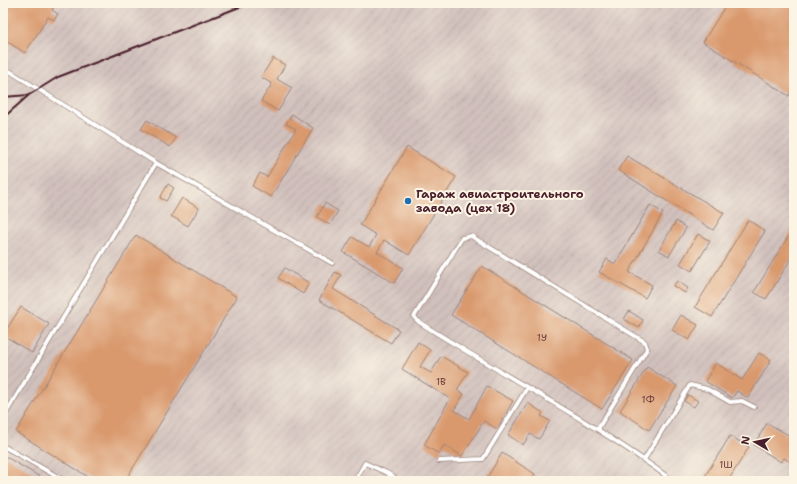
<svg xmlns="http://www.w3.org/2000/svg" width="797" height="484" font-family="'Shantell Sans',sans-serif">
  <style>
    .industrial { fill: url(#industrial-furrows) }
    .building { fill: #d9996d }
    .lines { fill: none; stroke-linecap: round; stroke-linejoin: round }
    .lane-casing { stroke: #9a8278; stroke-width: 5.5 }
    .lane { stroke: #fff; stroke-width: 4 }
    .rail { stroke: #4a1f2b; stroke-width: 2 }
    .poi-dot { fill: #1f6fb2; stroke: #fcf5e5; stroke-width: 1.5 }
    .labels { text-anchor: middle; stroke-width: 4; stroke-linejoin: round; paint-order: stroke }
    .number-label { font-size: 10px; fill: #6e3e3c }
    .poi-label { font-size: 12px; font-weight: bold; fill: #4a1f2b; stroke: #fcf5e5; text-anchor: start }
  </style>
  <defs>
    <pattern id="industrial-furrows" width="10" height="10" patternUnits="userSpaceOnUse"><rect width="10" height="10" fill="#d0c0bc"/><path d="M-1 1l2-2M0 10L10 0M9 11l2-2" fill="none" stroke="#b4a5a2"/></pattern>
  </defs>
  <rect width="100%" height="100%" fill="#fcf5e5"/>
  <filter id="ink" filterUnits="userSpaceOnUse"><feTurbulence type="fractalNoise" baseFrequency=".025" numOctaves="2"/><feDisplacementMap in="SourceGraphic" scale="8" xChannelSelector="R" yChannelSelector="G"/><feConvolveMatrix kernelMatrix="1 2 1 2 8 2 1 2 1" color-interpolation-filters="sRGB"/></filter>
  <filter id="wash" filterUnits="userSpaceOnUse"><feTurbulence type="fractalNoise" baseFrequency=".012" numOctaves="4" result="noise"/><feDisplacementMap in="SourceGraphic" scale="16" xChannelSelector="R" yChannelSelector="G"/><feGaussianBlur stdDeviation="0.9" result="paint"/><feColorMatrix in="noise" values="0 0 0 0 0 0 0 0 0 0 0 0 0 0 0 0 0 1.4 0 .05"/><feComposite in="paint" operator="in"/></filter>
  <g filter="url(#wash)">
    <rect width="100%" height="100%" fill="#ebe5c6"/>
    <path class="industrial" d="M 3,3 L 794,3 L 794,481 L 3,481 Z"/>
    <g id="blocks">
      <path class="building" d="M 3,3 L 56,3 L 52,10 L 58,14 L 54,20 L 48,17 L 25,53 L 3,39 Z
        M 727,3 L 794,3 L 794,87 L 789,96 L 703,42 Z
        M 273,58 L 285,65 L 277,79 L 292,88 L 278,111 L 261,101 L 272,84 L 261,77 Z
        M 292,114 L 313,128 L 271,197 L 252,186 L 260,173 L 267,177 L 296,129 L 286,124 Z
        M 147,120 L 176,138 L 170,147 L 141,129 Z
        M 407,147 L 456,177 L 409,255 L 384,240 L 377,252 L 403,268 L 394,283 L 343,252 L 352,237 L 369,247 L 376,235 L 360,225 Z
        M 627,156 L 724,213 L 713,230 L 618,170 Z
        M 168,184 L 174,188 L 166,201 L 160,198 Z
        M 182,198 L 199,208 L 188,226 L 171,216 Z
        M 325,203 L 338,211 L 330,225 L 317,217 Z
        M 650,205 L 663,213 L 629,272 L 652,285 L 645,298 L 599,272 L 607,259 L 615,264 Z
        M 748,220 L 765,231 L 712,317 L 695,307 Z
        M 676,221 L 686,228 L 669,256 L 659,250 Z
        M 794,227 L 794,261 L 791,259 L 766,299 L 754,292 Z
        M 698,234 L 710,241 L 692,271 L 680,264 Z
        M 136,235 L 237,297 L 125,481 L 95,481 L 16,432 Z
        M 482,266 L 633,360 L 602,409 L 451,315 Z
        M 285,268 L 309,283 L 303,294 L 278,278 Z
        M 335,272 L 341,275 L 333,289 L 399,330 L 391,343 L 319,300 Z
        M 677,281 L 688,288 L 685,293 L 673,286 Z
        M 21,307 L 49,324 L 32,353 L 3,335 Z
        M 629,311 L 643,320 L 639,328 L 624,319 Z
        M 681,315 L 698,325 L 689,340 L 672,330 Z
        M 418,342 L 430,350 L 420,367 L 431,373 L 441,356 L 468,372 L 457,390 L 464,394 L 454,410 L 469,419 L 487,386 L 513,401 L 497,429 L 484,421 L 462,456 L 444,445 L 439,454 L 424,445 L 450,399 L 402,369 Z
        M 759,353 L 771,360 L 748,398 L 737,391 L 732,398 L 705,381 L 716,363 L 742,380 Z
        M 647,367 L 677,386 L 649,430 L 620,411 Z
        M 688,395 L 698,401 L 694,407 L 684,401 Z
        M 528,403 L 543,413 L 541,416 L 550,421 L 539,439 L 530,434 L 523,445 L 508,435 Z
        M 767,423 L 794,438 L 794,464 L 784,458 L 781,462 L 754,445 Z
        M 730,436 L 749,447 L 728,481 L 702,481 Z
        M 502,453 L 535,474 L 531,481 L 485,481 Z
        M 3,455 L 47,481 L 12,481 L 3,476 Z"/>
    </g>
  </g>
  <g filter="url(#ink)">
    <use href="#blocks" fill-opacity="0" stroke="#9a8278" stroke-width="1"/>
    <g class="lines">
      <defs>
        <path id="lane" d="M 3,67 L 156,163 L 3,418
          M 156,163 L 332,263
          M 599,430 L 599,427 L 647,349 L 645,342 L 471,236 L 462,238 L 414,317 L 419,322 C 503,376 593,421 673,481
          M 3,446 L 65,481
          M 644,460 L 690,385 L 707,389 L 730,402 L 742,401 L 754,407
          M 439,461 L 483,459 L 527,388
          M 355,481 L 365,463 L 387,473 L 400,481
          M 538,481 L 539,480"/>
      </defs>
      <use href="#lane" class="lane-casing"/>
      <use href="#lane" class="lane"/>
      <path class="rail" d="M 3,97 L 29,95 L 58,77 L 250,3
        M 3,118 L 29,95"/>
    </g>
  </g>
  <circle class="poi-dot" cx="408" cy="201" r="4"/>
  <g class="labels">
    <g class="number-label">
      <text x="542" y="341">1У</text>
      <text x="441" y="385">1В</text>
      <text x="648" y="403">1Ф</text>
      <text x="726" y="468">1Ш</text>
    </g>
    <g class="poi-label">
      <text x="416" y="198">Гараж авиастроительного<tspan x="416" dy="14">завода (цех 18)</tspan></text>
    </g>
  </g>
  <rect width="797" height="484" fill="none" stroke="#fcf5e5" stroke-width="16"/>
  <g transform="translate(755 442) rotate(279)" stroke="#fcf5e5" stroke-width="3" paint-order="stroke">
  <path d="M0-3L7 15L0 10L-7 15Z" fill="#4a1f2b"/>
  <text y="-6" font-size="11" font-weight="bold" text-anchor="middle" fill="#4a1f2b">N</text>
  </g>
</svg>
